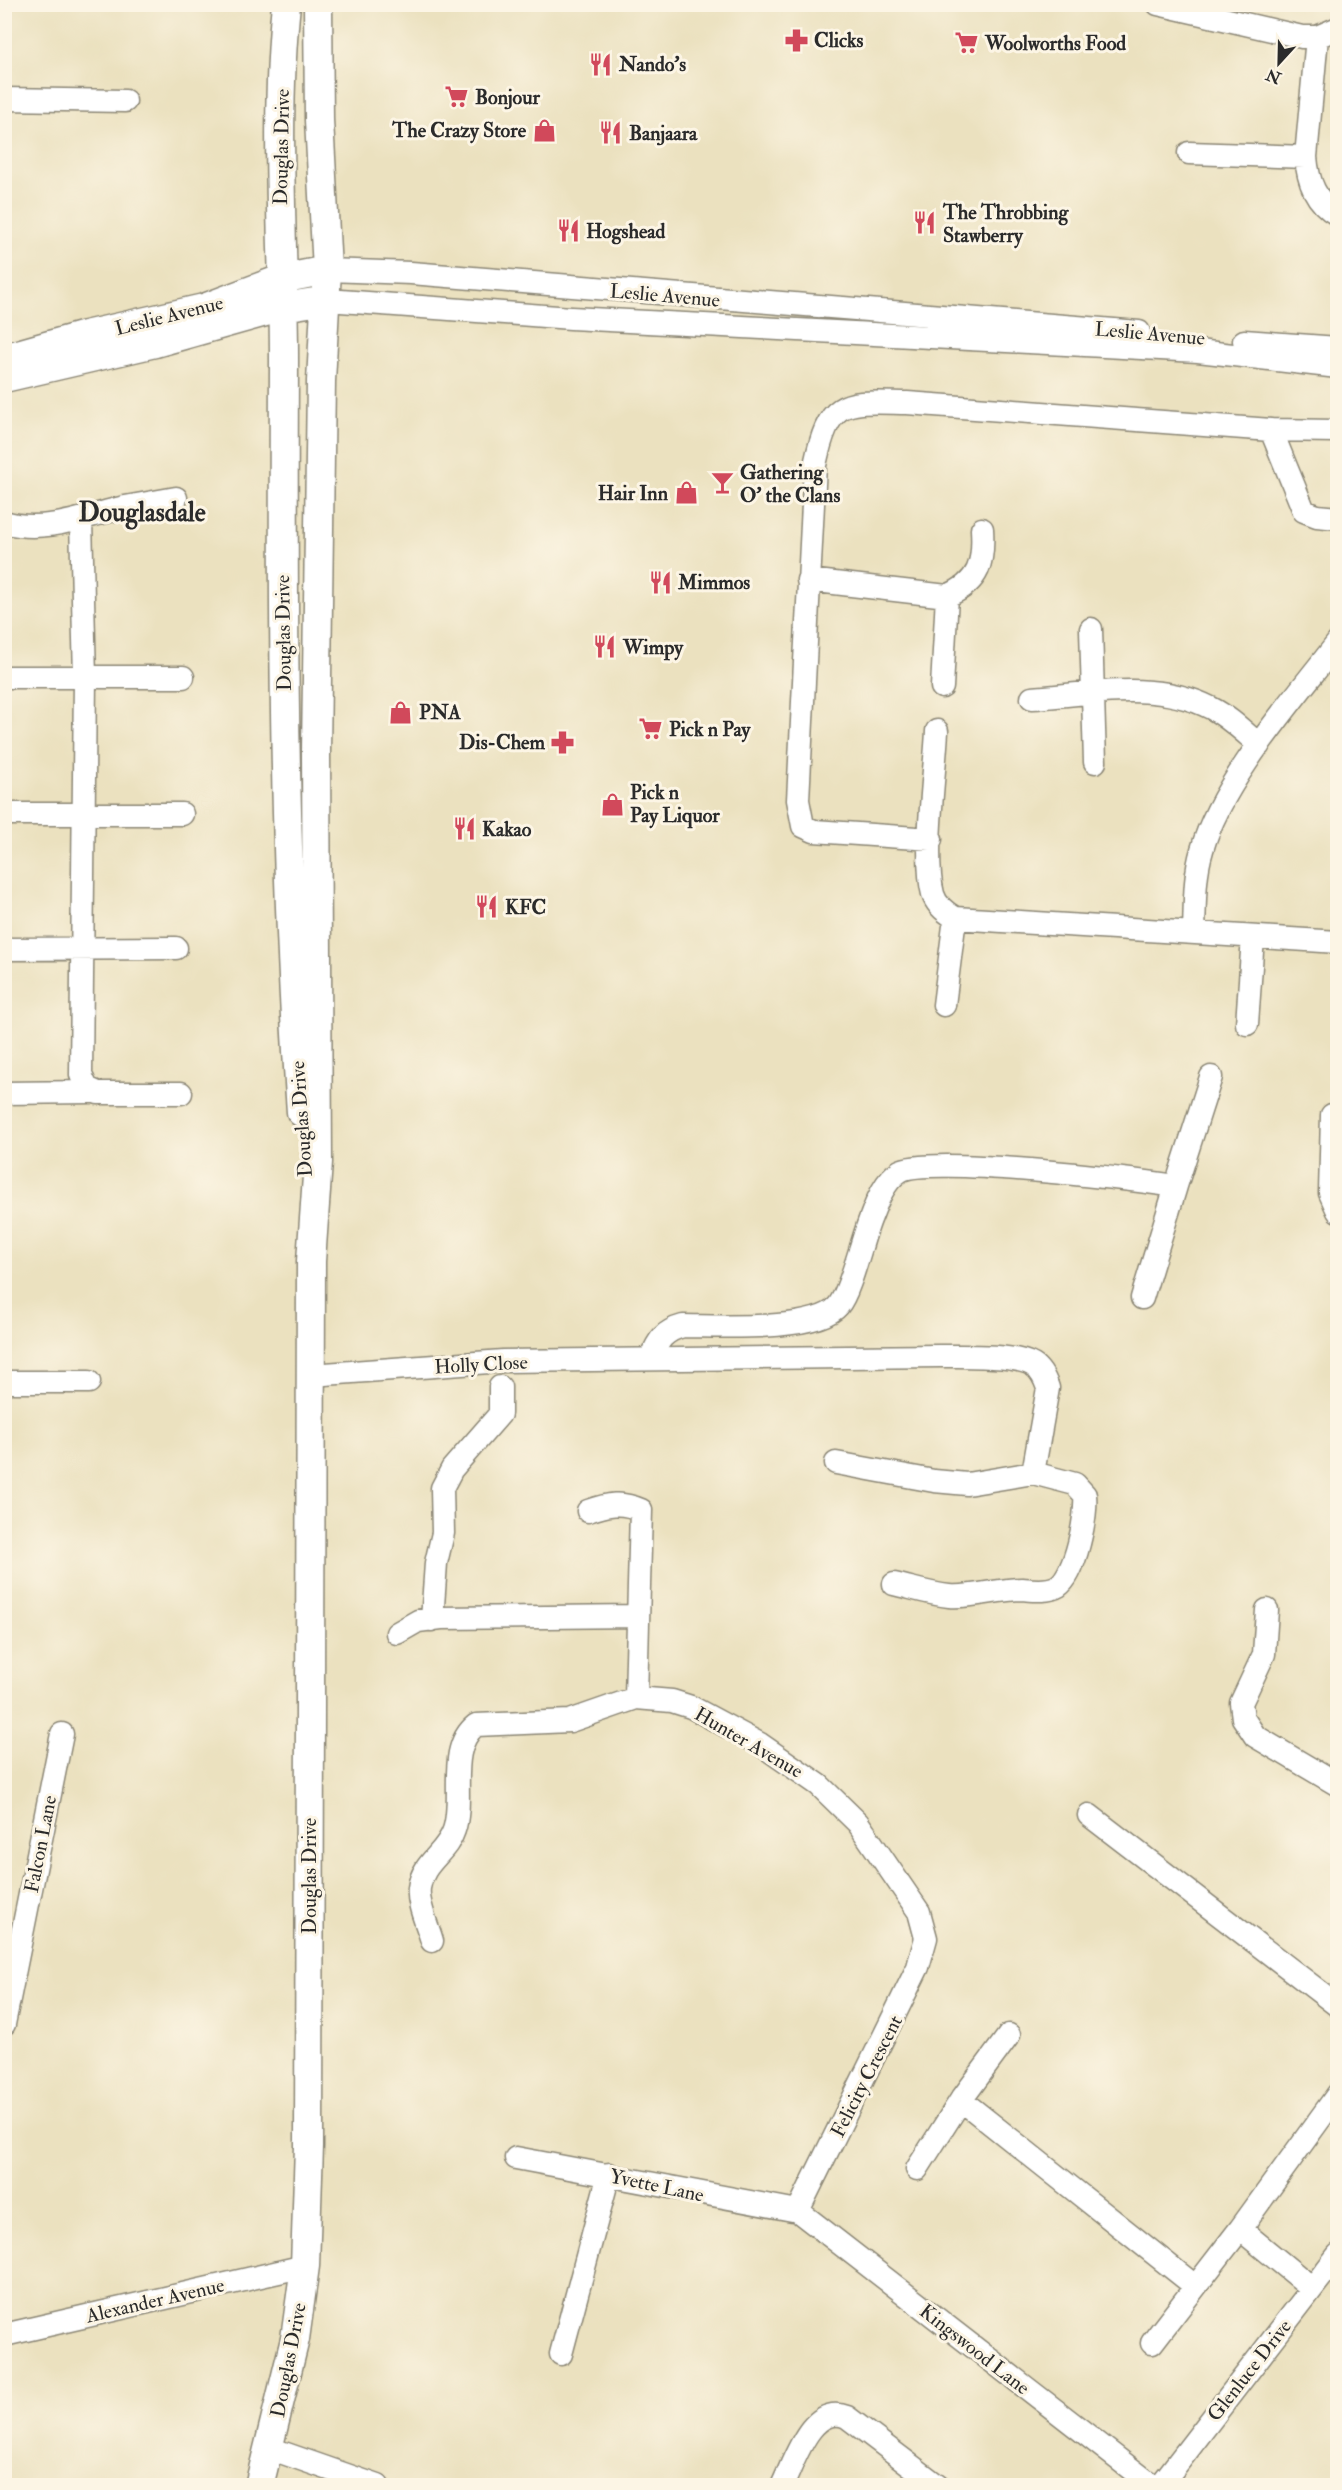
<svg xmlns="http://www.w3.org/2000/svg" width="1342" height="2490" font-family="'IM FELL Double Pica',serif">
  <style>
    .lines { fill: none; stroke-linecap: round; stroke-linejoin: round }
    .minor-casing { stroke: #8b8675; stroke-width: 25 }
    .tertiary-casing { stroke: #8b8675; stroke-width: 31 }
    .minor { stroke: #fff; stroke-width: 22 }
    .tertiary { stroke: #fff; stroke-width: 28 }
    .labels { text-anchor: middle; stroke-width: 6; stroke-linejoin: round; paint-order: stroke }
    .poi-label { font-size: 20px; font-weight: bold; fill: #2b2b2b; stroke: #fcf5e5; text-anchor: start }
    .street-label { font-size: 20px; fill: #2b2b2b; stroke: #fcf5e5 }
    .district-label { font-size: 26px; font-weight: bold; fill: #2b2b2b; stroke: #fcf5e5 }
  </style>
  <rect width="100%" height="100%" fill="#fcf5e5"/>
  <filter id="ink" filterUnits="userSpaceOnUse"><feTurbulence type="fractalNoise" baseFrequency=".0167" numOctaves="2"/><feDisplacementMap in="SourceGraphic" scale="12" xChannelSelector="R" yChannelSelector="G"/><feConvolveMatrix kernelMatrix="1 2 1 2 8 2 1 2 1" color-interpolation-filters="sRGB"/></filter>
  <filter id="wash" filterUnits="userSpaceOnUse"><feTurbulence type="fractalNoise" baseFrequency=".008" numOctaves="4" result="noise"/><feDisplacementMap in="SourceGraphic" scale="24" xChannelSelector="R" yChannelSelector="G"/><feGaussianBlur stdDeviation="1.35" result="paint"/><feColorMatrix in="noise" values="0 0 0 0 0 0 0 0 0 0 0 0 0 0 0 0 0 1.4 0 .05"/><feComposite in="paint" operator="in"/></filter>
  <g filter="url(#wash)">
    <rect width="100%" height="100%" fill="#ebe1bf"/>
  </g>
  <g filter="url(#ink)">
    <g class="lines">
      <defs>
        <path id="minor" d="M 1158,4 L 1302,37 L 1317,37 L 1338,28
          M 1317,37 L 1306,157 C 1308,181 1315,202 1338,215
          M 4,99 L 125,101
          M 1189,153 L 1306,157
          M 327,270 L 411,273 L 1139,332
          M 327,300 L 571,318 L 1198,351 L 1338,367
          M 1244,341 L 1338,348
          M 1271,430 L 1335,431
          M 81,520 L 85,678 L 81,1075 L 87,1088 L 98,1093 L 181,1093
          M 4,522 C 44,534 86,516 125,507 C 142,504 159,501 176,498
          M 808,580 L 947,596
          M 1091,629 L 1095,762
          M 4,677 L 183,677
          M 942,687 L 947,596 C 980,582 984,562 982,529
          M 1032,698 C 1089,694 1158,680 1211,708 C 1229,717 1244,732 1259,745
          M 937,731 C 935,773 923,857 933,894 C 936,905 945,912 955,918 L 1338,942
          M 4,814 L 182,814
          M 931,839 L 814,831 L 803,826 L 798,800 L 815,465 C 830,396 844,402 907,403 L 1271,430 L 1304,511 L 1317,516 L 1338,518
          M 1194,933 C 1195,905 1194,876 1202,850 C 1220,783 1295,698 1338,642
          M 4,949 L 176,948
          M 944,1005 L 955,918
          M 1247,1024 L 1253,937
          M 4,1093 L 91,1092
          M 1332,1115 L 1330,1193 L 1338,1211
          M 1142,1298 L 1176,1186
          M 651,1358 C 658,1340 664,1331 683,1326 C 717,1326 816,1332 838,1306 C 851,1291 862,1238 871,1217 C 877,1201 885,1180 900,1171 C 926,1155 1135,1180 1176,1186 L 1211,1077
          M 311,1375 L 503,1361 L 940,1356 C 962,1356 1015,1354 1033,1365 C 1041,1370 1045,1379 1048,1388 L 1033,1473
          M 4,1382 L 89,1382
          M 836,1463 L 934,1481 L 967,1484 L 1033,1473 L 1075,1484 L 1085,1495 C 1087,1515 1076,1574 1058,1586 C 1048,1592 1033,1590 1022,1589 C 997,1589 973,1598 949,1596 C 930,1594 912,1588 894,1584
          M 588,1511 C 608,1504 621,1501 641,1510 L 636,1698
          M 1267,1610 L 1264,1654 L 1241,1703 L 1243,1718 L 1255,1736 L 1338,1785
          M 432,1620 L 436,1563 L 443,1533 L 442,1488 L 452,1469 L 500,1414 L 500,1387
          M 397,1633 L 418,1621 L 441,1618 L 637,1616
          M 1089,1815 L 1338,2006
          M 432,1941 C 428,1926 417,1904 419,1888 C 422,1862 447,1853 454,1830 C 465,1798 446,1749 476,1725 L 570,1721 L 636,1698 L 672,1701 L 691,1707 L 760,1744 L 819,1785 L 858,1823 L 919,1912 L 926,1938 L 918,1967 L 798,2211
          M 4,2024 L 62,1734
          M 961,2100 L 1009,2035
          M 516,2158 L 798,2211 L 1153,2486
          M 917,2169 L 961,2100 L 1195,2286
          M 1240,2229 L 1312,2288
          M 4,2335 L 305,2266
          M 1152,2343 L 1240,2229 L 1338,2094
          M 561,2354 L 609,2174
          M 269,2448 L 378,2486
          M 782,2486 C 795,2460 811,2403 847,2417 L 938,2486
          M 1160,2486 L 1338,2255"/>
        <path id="tertiary" d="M 286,4 C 274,123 284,242 284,361 C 283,611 283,861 301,1112
          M 4,358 L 85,335 L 204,308 L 281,279 L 327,270
          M 4,378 L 155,343 L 283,307 L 327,300
          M 259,2486 L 295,2339 L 305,2266 L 309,2146 L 311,1261 L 318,1162 L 316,752 L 321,381 L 327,270 L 319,120 L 318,4"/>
      </defs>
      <use href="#minor" class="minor-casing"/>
      <use href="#tertiary" class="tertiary-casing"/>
      <use href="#minor" class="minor"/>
      <use href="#tertiary" class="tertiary"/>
    </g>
  </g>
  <defs>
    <symbol id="pharmacy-bare" viewBox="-9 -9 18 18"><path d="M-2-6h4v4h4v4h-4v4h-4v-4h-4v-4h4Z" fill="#d1495b" stroke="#fcf5e5" stroke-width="2.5" paint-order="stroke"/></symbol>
    <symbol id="supermarket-bare" viewBox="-9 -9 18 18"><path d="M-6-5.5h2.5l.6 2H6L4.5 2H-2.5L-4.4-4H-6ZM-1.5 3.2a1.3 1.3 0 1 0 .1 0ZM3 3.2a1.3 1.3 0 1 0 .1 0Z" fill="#d1495b" stroke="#fcf5e5" stroke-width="2.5" paint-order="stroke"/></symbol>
    <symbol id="restaurant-bare" viewBox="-9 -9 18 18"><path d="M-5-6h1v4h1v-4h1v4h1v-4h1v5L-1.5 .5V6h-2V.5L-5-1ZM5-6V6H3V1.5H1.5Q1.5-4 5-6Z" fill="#d1495b" stroke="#fcf5e5" stroke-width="2.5" paint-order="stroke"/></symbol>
    <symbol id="shop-bare" viewBox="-9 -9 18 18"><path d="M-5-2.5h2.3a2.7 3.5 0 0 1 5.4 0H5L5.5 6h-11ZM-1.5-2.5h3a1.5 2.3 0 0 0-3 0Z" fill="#d1495b" stroke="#fcf5e5" stroke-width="2.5" paint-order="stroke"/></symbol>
    <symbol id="bar-bare" viewBox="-9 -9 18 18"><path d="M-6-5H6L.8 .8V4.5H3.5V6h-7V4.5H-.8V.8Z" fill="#d1495b" stroke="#fcf5e5" stroke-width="2.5" paint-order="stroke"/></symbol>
  </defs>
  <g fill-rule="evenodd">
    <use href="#pharmacy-bare" x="780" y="24" width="33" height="33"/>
    <use href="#supermarket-bare" x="950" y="26" width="33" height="33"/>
    <use href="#restaurant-bare" x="584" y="48" width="33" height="33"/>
    <use href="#supermarket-bare" x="440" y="80" width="33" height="33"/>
    <use href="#shop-bare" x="528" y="114" width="33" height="33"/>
    <use href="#restaurant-bare" x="594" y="116" width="33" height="33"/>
    <use href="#restaurant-bare" x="908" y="206" width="33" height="33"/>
    <use href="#restaurant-bare" x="552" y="214" width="33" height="33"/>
    <use href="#bar-bare" x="706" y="466" width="33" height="33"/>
    <use href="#shop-bare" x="670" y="476" width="33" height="33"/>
    <use href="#restaurant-bare" x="644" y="566" width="33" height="33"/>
    <use href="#restaurant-bare" x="588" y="630" width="33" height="33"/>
    <use href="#shop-bare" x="384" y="696" width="33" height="33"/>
    <use href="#supermarket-bare" x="634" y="712" width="33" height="33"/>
    <use href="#pharmacy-bare" x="546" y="726" width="33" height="33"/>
    <use href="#shop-bare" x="596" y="788" width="33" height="33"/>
    <use href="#restaurant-bare" x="448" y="812" width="33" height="33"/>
    <use href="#restaurant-bare" x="470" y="890" width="33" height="33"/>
  </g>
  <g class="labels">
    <g class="poi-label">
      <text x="814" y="47">Clicks</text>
      <text x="985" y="50">Woolworths Food</text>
      <text x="619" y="71">Nando's</text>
      <text x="475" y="104">Bonjour</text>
      <text x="526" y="137" text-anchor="end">The Crazy Store</text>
      <text x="629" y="140">Banjaara</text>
      <text x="943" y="219">The Throbbing<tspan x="943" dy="23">Stawberry</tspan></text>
      <text x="586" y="238">Hogshead</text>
      <text x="740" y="479">Gathering<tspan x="740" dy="23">O' the Clans</tspan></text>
      <text x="668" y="500" text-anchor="end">Hair Inn</text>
      <text x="678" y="589">Mimmos</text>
      <text x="623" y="654">Wimpy</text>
      <text x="419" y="719">PNA</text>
      <text x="669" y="736">Pick n Pay</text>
      <text x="545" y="749" text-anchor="end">Dis-Chem</text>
      <text x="630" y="799">Pick n<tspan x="630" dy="23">Pay Liquor</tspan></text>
      <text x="482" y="836">Kakao</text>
      <text x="505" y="914">KFC</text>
    </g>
    <g class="street-label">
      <text transform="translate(281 147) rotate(-89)" y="7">Douglas Drive</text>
      <text transform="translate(665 295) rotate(5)" y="7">Leslie Avenue</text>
      <text transform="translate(169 315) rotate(-14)" y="7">Leslie Avenue</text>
      <text transform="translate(1150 333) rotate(5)" y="7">Leslie Avenue</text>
      <text transform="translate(283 633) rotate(-91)" y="7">Douglas Drive</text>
      <text transform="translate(301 1119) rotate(-94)" y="7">Douglas Drive</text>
      <text transform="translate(481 1364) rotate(-3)" y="7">Holly Close</text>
      <text transform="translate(749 1742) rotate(30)" y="7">Hunter Avenue</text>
      <text transform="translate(40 1844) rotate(-79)" y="7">Falcon Lane</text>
      <text transform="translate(309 1876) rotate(-90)" y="7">Douglas Drive</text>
      <text transform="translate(866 2076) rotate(-63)" y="7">Felicity Crescent</text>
      <text transform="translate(657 2185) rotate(12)" y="7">Yvette Lane</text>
      <text transform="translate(155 2300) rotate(-13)" y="7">Alexander Avenue</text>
      <text transform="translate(975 2349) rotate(38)" y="7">Kingswood Lane</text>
      <text transform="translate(288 2360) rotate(-79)" y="7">Douglas Drive</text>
      <text transform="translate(1249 2370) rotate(-52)" y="7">Glenluce Drive</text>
    </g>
    <g class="district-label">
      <text x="142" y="521">Douglasdale</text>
    </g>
  </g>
  <rect width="1342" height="2490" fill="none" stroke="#fcf5e5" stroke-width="24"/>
  <g transform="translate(1279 63) rotate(202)" stroke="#fcf5e5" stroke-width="4.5" paint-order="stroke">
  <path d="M0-4.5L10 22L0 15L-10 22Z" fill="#2b2b2b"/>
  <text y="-9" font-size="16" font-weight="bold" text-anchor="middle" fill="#2b2b2b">N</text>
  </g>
</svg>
